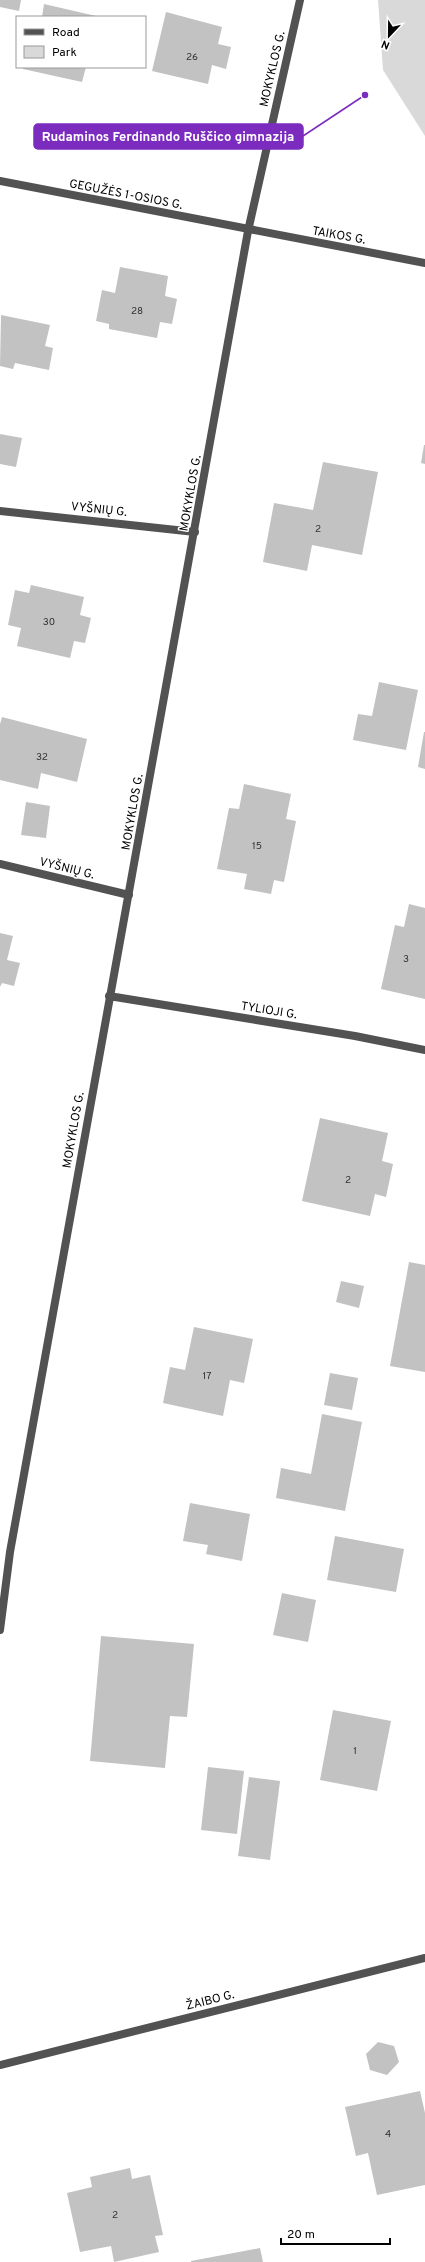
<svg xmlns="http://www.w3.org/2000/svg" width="425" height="2262" font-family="Overpass,sans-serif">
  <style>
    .green { fill: #d9d9d9 }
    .building { fill: #c2c2c2 }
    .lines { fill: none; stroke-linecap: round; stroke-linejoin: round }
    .street { stroke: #525252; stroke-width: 8 }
    .labels { text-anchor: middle; stroke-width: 3; stroke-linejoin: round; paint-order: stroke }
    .number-label { font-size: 10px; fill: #303030 }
    .street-label { font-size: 12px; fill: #000; stroke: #fff }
    .leader { fill: none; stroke: #7b2cbf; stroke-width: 1.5 }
    .callout-dot { fill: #7b2cbf; stroke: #fff; stroke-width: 1.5 }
    .callout { fill: #7b2cbf; stroke: #7b2cbf; stroke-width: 1.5 }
    .callout-label { font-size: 13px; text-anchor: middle; font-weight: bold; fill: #fff }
  </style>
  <rect width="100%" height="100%" fill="#fff"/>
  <path class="green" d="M 378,0 L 425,0 L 425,136 L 383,70 Z"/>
  <path class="building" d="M 0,0 L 21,0 L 19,11 L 0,7 Z
    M 44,4 L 96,16 L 96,17 L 42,17 Z
    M 166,12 L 222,27 L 218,44 L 231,47 L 226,69 L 212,65 L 208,84 L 152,71 Z
    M 23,67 L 86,67 L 82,82 L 23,69 Z
    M 120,267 L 168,276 L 165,296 L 177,299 L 172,324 L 160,322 L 157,338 L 109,329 L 109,324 L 96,321 L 102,290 L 115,293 Z
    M 1,315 L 50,325 L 45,346 L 53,348 L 49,370 L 15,363 L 13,369 L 0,366 Z
    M 0,434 L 22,438 L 16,467 L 0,464 Z
    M 424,445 L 425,445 L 425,464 L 421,463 Z
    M 323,462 L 378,472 L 362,555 L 312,545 L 307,571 L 263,562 L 274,503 L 313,510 Z
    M 31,585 L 84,597 L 80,615 L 91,618 L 85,643 L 74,641 L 70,658 L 17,646 L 21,628 L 8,625 L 15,590 L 29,593 Z
    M 379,682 L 418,690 L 406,750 L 353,740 L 358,714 L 372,716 Z
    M 2,717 L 87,739 L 77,782 L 41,773 L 38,789 L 0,780 L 0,724 Z
    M 424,732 L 425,732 L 425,769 L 418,767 Z
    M 244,784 L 291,794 L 286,819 L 296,821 L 284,882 L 274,880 L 271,894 L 244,889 L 247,874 L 217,869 L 229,808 L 239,809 Z
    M 26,802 L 50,806 L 46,838 L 21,835 Z
    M 409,904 L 425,908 L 425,999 L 381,989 L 395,925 L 404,927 Z
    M 0,933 L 13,936 L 7,960 L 20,963 L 14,986 L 2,983 L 0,987 Z
    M 320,1118 L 388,1133 L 382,1161 L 393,1164 L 386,1197 L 375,1194 L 370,1216 L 302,1201 Z
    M 409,1262 L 425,1265 L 425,1372 L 390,1366 Z
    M 341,1281 L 364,1286 L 359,1308 L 336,1302 Z
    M 194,1327 L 253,1339 L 244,1383 L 230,1380 L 223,1416 L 163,1403 L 170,1367 L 185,1370 Z
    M 330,1373 L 358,1378 L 352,1410 L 324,1405 Z
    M 322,1414 L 362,1422 L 345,1511 L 276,1498 L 281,1468 L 311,1474 Z
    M 190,1503 L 250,1514 L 242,1561 L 206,1554 L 208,1545 L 183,1541 Z
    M 335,1536 L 404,1549 L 396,1592 L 327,1580 Z
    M 282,1593 L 316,1600 L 308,1642 L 273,1635 Z
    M 101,1636 L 194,1644 L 187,1717 L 170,1716 L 165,1768 L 90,1761 Z
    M 333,1710 L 391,1721 L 377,1791 L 320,1780 Z
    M 208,1767 L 244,1771 L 237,1834 L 201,1830 Z
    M 249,1777 L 280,1781 L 270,1860 L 238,1856 Z
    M 378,2042 L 394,2046 L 399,2062 L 387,2075 L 370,2070 L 366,2054 Z
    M 420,2091 L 425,2113 L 425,2185 L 377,2195 L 368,2153 L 356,2156 L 345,2107 Z
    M 130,2168 L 132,2179 L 150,2175 L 163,2235 L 155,2236 L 159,2252 L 114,2262 L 111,2246 L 80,2252 L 67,2193 L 92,2187 L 90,2177 Z
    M 260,2248 L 263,2262 L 191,2262 L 191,2261 Z"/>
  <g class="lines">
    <path class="street" d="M 0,181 L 425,263
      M 0,511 L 195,532
      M 0,864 L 129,895
      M 109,996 L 355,1036 L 425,1050
      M 0,1630 L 10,1552 L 248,231 L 300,0
      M 0,2065 L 425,1958"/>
  </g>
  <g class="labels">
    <g class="number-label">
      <text x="192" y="60">26</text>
      <text x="137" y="314">28</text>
      <text x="318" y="532">2</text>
      <text x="49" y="625">30</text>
      <text x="42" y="760">32</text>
      <text x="257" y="849">15</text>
      <text x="406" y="962">3</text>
      <text x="348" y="1183">2</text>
      <text x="207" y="1379">17</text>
      <text x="355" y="1754">1</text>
      <text x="388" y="2137">4</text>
      <text x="115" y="2218">2</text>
    </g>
    <g class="street-label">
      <text transform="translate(272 69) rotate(-77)" y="4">MOKYKLOS G.</text>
      <text transform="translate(126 194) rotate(11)" y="4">GEGUŽĖS 1-OSIOS G.</text>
      <text transform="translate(339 235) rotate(10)" y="4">TAIKOS G.</text>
      <text transform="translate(190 493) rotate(-80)" y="4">MOKYKLOS G.</text>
      <text transform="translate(99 509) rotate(6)" y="4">VYŠNIŲ G.</text>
      <text transform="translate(132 812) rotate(-80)" y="4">MOKYKLOS G.</text>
      <text transform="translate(67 868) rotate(14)" y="4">VYŠNIŲ G.</text>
      <text transform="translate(269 1010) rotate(9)" y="4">TYLIOJI G.</text>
      <text transform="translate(73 1130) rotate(-80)" y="4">MOKYKLOS G.</text>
      <text transform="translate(210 2000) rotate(-14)" y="4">ŽAIBO G.</text>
    </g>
  </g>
  <path class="leader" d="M365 95L303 136"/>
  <circle class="callout-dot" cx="365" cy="95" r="4"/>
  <rect class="callout" x="34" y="124" width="269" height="25" rx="4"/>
  <g class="callout-label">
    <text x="168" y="141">Rudaminos Ferdinando Ruščico gimnazija</text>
  </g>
  <rect x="16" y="16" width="130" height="52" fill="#ffffff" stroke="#999999"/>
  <rect x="24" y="29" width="20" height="6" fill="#525252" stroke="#999999"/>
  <text x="52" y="36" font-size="12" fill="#000000">Road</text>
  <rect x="24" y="46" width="20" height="12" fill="#d9d9d9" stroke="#999999"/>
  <text x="52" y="56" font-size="12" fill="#000000">Park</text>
  <g transform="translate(389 36) rotate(202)" stroke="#ffffff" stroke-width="3" paint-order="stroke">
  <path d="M0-3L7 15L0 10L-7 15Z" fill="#000000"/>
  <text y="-6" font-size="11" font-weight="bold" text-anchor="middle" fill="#000000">N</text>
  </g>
  <path d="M281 2238v6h109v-6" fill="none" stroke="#000000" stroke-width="2"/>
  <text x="287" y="2238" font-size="12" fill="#000000" stroke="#ffffff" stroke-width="3" paint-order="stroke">20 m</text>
</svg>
